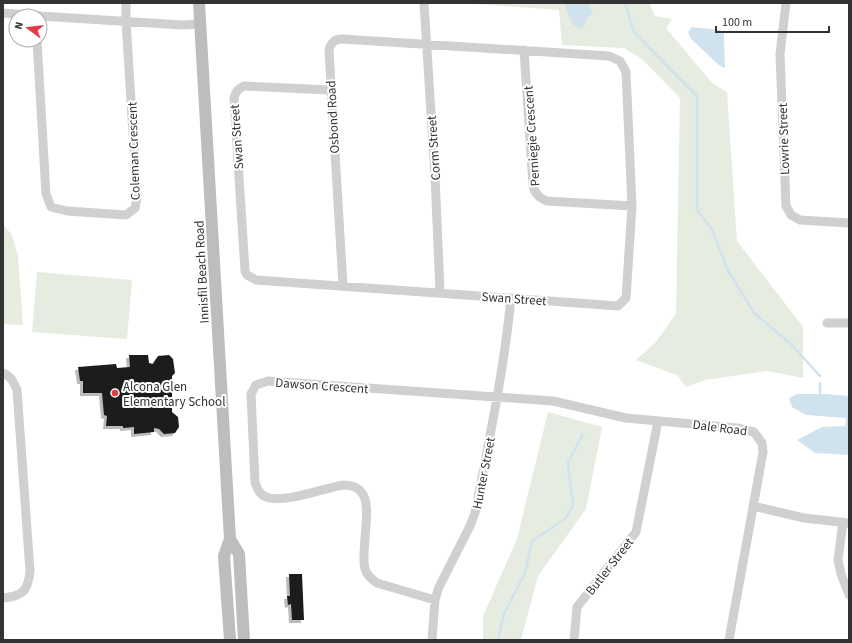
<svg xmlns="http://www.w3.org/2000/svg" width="852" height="643" font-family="'Source Sans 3',sans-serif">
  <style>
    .green { fill: #e6ecdf }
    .water { fill: #cfe2ee }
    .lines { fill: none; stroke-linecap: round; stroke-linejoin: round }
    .stream { stroke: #cfe2ee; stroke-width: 2.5 }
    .building { fill: #1a1a1a; filter: url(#shadow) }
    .street { stroke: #d0d0d0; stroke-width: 9 }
    .secondary { stroke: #bdbdbd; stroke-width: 12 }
    .poi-dot { fill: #e63946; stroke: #fff; stroke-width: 1.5 }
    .labels { text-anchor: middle; stroke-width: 4; stroke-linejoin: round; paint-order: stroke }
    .street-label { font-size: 13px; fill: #333; stroke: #fff }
    .poi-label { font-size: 13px; fill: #333; stroke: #fff; text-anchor: start }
  </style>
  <defs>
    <filter id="shadow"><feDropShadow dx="-3" dy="3" stdDeviation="0" flood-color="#0004"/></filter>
  </defs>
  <rect width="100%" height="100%" fill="#fff"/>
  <path class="green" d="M 461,3 L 649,3 L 655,16 L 672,19 L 666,28 L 712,83 L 727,92 L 737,241 L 803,327 L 803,378 L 767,371 L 705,380 L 686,387 L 677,375 L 636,360 L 655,343 L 676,314 L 680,98 L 642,59 L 624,48 L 562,45 L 559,10 Z
    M 3,224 L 12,235 L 18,256 L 23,325 L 3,324 Z
    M 37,272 L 132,280 L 127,339 L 32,332 Z
    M 548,412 L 602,427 L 586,509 L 538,576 L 521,640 L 483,640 L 483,616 L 517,539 Z"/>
  <path class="water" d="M 563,3 L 587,3 L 593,13 L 587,19 L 582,29 L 572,24 L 565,5 Z
    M 692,27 L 720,30 L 724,33 L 725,68 L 720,66 L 691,39 L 688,32 Z
    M 797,394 L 826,394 L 849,396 L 849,455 L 815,453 L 797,440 L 822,427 L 845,426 L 846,418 L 806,415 L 792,407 L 789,398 Z"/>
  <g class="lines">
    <path class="stream" d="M 625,3 L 634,32 L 697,96 L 697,210 L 712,230 L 728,271 L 755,314 L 791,344 L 820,376
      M 820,383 L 820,396
      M 498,640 L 504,614 L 525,573 L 532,541 L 565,519 L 573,505 L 568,463 L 583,434"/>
  </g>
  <path class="building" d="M 129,355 L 148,355 L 149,363 L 153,364 L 158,356 L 169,355 L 173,359 L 175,373 L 172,376 L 172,412 L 178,417 L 179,427 L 175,433 L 164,434 L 159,429 L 154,428 L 154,432 L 134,434 L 134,427 L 123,428 L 123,426 L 106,426 L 107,416 L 104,415 L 102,393 L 83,393 L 83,381 L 80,381 L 78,367 L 116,364 L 117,368 L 130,367 Z
    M 289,574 L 302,574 L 304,620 L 292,620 L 291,604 L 288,605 L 287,596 L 290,596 Z"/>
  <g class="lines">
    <path class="street" d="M 424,3 L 435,175 L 440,292
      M 786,3 L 780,54 L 786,206 L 791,215 L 800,220 L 849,223
      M 3,13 L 39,16
      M 40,16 L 182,25 L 200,24
      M 37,40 L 46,194 L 51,207 L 67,211 L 126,215 L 135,208 L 137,198 L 126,21 L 126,3
      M 524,50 L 533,185 C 534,193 539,198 547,201 L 632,206
      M 330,90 L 244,86 C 238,89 236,91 234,98 L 245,271 L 247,275 L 256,280 C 376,289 497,297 618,306 L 626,298 L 632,206 L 626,72 L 620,61 L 609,56 L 342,39 C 335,39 330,43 329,51 L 343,286
      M 827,323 L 849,323
      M 3,373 C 11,376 14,383 17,390 L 30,571 C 28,591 23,596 3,598
      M 753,506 L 804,518 L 849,523
      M 843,522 L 838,560 L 841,574 L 849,595
      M 435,600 L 377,583 C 372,579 367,576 365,569 C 360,552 373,506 362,493 C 358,487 350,485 343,485 C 325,488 282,504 266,497 C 259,494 257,488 255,482 L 251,394 L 256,385 L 268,381 L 553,401 L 626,418 L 737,428 L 754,432 L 762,443 L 763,452 L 729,640
      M 432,640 L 435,600 L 439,587 L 470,526 L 475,513 C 489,441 504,370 511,298
      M 574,640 L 577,607 L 636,532 L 658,421"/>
    <path class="secondary" d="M 199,3 L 230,539 L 224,556 L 230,640
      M 230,539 L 239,554 L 244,640"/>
  </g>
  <circle class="poi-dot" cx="115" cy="393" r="4"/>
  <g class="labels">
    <g class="street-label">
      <text transform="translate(332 117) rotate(-93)" y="5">Osbond Road</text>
      <text transform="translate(531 136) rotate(-94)" y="5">Perniegie Crescent</text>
      <text transform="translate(236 137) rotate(-94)" y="5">Swan Street</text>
      <text transform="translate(783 139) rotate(-92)" y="5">Lowrie Street</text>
      <text transform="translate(433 148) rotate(-94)" y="5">Corm Street</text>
      <text transform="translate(133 151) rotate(-92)" y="5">Coleman Crescent</text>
      <text transform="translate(201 272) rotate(-93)" y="5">Innisfil Beach Road</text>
      <text transform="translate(514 298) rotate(4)" y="5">Swan Street</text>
      <text transform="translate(322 385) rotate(4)" y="5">Dawson Crescent</text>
      <text transform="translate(720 427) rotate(7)" y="5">Dale Road</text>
      <text transform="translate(483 473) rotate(-79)" y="5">Hunter Street</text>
      <text transform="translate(609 566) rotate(-52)" y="5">Butler Street</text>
    </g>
    <g class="poi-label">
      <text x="123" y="391">Alcona Glen<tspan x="123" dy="15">Elementary School</tspan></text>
    </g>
  </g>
  <rect width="852" height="643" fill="none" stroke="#333333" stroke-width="8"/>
  <g transform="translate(28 28) rotate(285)"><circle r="19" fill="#ffffff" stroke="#adadad"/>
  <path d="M0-3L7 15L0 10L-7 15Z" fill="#e63946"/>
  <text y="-6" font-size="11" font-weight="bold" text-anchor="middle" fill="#333333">N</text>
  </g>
  <path d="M716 26v6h113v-6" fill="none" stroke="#333333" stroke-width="2"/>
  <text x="722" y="26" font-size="12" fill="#333333" stroke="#ffffff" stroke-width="3" paint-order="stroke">100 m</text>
</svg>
